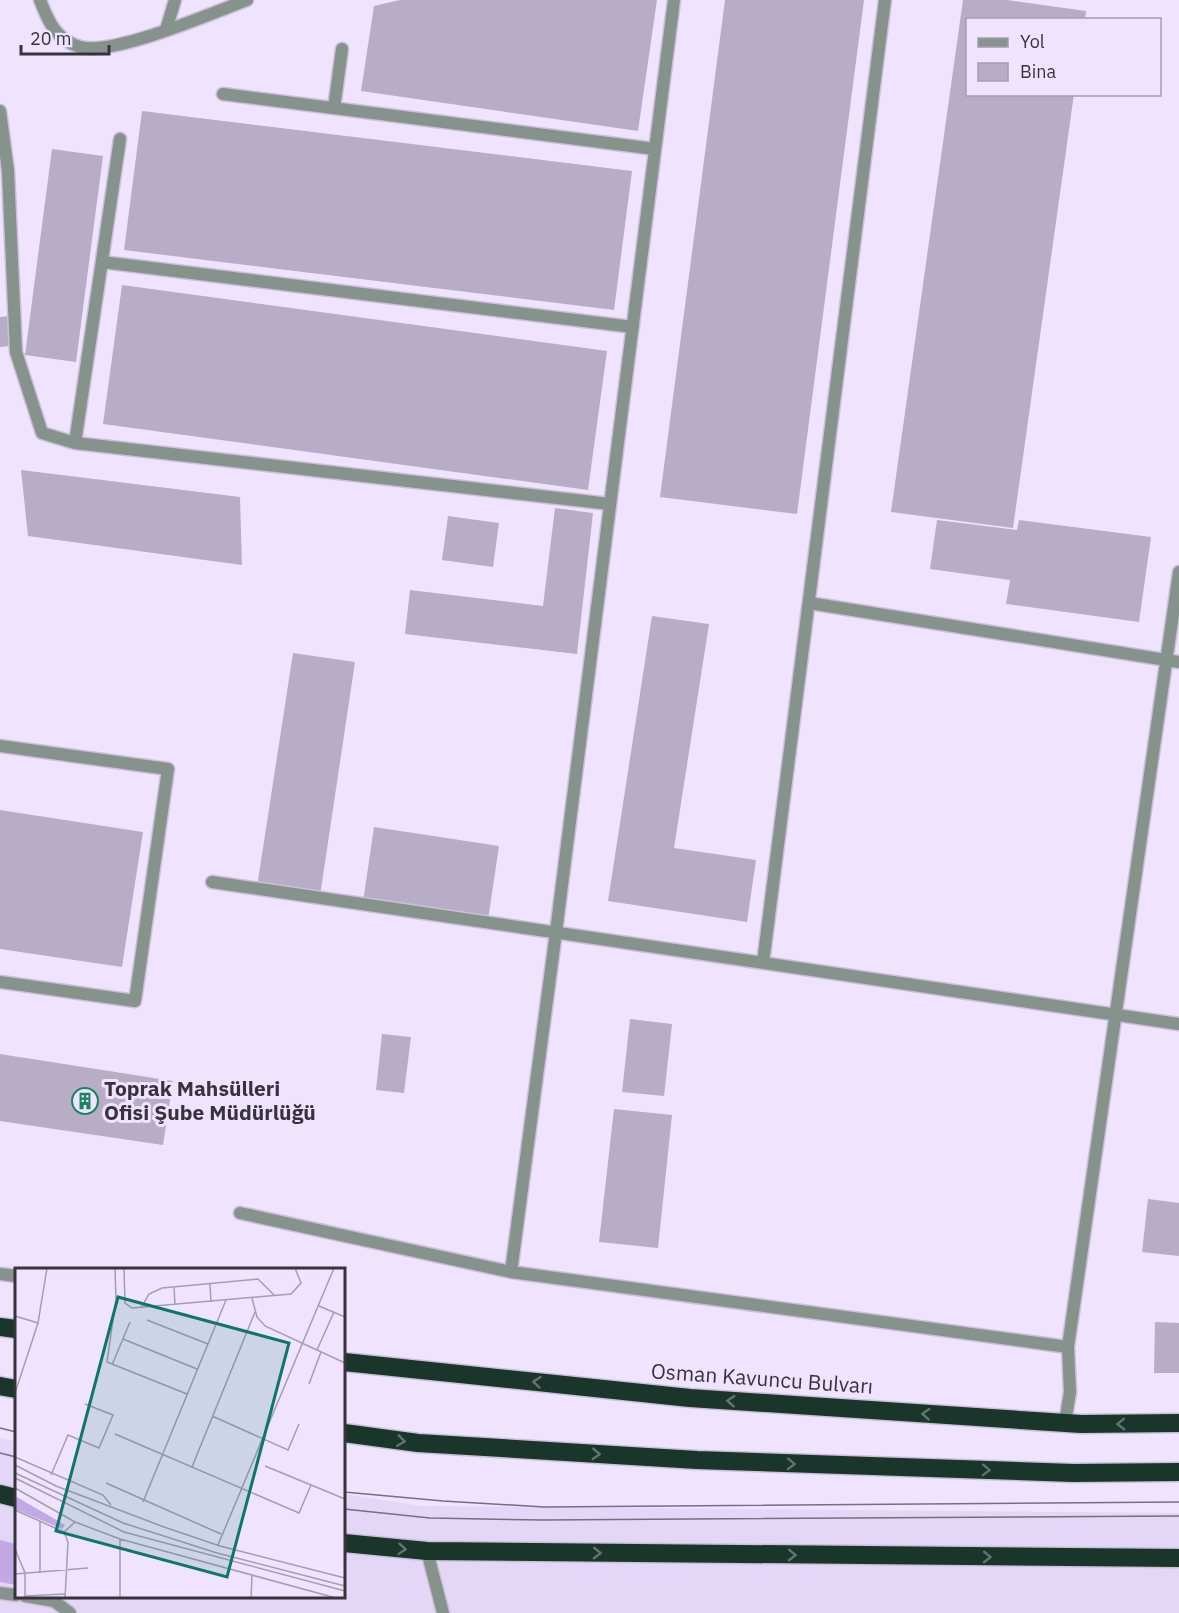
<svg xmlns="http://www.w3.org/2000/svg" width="1179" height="1613" font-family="'IBM Plex Sans',sans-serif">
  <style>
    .built { fill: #e4d6f7 }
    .green { fill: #c4a8e5 }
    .building { fill: #b8adc7 }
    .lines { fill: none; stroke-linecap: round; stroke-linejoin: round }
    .lane-casing { stroke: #cac0d7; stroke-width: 15 }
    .street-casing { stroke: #cac0d7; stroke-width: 15 }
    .highway-casing { stroke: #cac0d7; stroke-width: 21 }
    .lane { stroke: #86928c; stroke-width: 12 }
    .street { stroke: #86928c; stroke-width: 12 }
    .highway { stroke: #1a352a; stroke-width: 18 }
    .tram { stroke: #766f7f; stroke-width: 1.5 }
    .oneway { stroke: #657274 }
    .labels { text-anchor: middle; stroke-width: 6; stroke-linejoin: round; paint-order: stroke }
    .poi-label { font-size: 21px; font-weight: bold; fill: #37333d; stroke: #efe3fe; text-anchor: start }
    .street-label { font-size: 21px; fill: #37333d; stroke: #efe3fe }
    .inset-road { fill: none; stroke: #a59db1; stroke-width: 1.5 }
    .view { fill: #0f766e; fill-opacity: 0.15; stroke: #0f766e; stroke-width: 3 }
    .inset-edge { fill: none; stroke: #37333d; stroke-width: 3 }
  </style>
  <rect width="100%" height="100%" fill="#efe3fe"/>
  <path class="built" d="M 0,1438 L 16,1441 L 16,1596 L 344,1596 L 344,1494 L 420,1506 L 1179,1513 L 1179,1613 L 0,1613 Z"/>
  <path class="green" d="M 0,1540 L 16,1544 L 16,1585 L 0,1582 Z"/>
  <path class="building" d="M 400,0 L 657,0 L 638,131 L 361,91 L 374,6 Z
    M 725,0 L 864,0 L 797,514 L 660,497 Z
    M 963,0 L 1007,0 L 1086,11 L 1085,20 L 968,20 L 968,94 L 1074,94 L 1013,528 L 891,512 Z
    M 142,111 L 632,171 L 614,310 L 124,250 Z
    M 52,149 L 103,156 L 76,362 L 25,355 Z
    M 122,285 L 607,351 L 588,490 L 103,424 Z
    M 9,316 L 10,346 L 0,347 L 0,317 Z
    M 21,470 L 240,497 L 242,565 L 28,536 Z
    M 555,508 L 593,513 L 577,654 L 405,634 L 410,590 L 543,606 Z
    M 448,516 L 499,523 L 493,567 L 442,560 Z
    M 937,520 L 1017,530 L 1019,520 L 1151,537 L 1139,622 L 1006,604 L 1010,580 L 930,569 Z
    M 652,616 L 709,624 L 674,848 L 756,860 L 747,922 L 608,901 Z
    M 293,653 L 355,662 L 320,896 L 257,887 Z
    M 0,810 L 143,832 L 122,967 L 0,949 Z
    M 374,827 L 499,846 L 488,920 L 363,902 Z
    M 630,1019 L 672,1024 L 664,1096 L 622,1092 Z
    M 382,1034 L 411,1037 L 404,1093 L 376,1090 Z
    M 0,1054 L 173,1081 L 163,1145 L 0,1121 Z
    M 614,1109 L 672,1115 L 658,1248 L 599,1242 Z
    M 1148,1199 L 1179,1203 L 1179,1256 L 1142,1252 Z
    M 1155,1322 L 1179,1323 L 1179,1373 L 1154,1373 Z"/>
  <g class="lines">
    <defs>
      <path id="lane" d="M 40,0 C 48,21 56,40 80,47 C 113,56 212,13 247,0
        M 166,30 L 175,0
        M 223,94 L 655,149
        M 334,108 L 342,49
        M 0,111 L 8,171 L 16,352 L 42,433 L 75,443 L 610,504
        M 102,262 L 633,327
        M 75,443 L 120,139
        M 809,603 L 1179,662
        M 0,746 L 168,769 L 135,1001 L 0,982
        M 212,882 L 1179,1024
        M 763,963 L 885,0
        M 240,1213 L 511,1272 L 1068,1347
        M 511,1272 L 556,932 L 674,0
        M 1070,1392 L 1068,1347 L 1179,572"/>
      <path id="street" d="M 0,1274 L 16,1276
        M 1065,1423 L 1070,1392
        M 427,1551 L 443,1613
        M 0,1593 L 16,1595
        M 25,1596 L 54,1601 L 57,1596
        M 54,1601 L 70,1613"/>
      <path id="highway" d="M 0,1327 L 16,1329
        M 344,1362 L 690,1398 L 1081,1424 L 1179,1423
        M 0,1386 L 16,1389
        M 344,1433 L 418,1443 L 697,1460 L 1073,1473 L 1179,1472
        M 0,1494 L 16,1498
        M 344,1543 L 427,1551 L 1179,1558"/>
    </defs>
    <use href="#lane" class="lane-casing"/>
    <use href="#street" class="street-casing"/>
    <use href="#highway" class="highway-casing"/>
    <use href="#lane" class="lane"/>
    <use href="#street" class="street"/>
    <use href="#highway" class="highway"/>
    <path class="tram" d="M 0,1428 L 16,1432
      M 0,1453 L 16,1457
      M 344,1492 L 443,1501 L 544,1507 L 1179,1502
      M 344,1509 L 430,1518 L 543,1520 L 1179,1516"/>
  </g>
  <defs><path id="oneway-chevron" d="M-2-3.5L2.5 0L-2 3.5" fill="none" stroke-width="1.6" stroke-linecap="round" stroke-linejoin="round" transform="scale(1.5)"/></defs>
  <g class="oneway">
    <use href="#oneway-chevron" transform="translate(537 1382) rotate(-174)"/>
    <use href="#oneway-chevron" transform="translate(731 1401) rotate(-176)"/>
    <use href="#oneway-chevron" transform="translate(926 1414) rotate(-176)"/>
    <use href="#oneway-chevron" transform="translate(1121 1424) rotate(179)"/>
    <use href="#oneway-chevron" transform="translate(401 1441) rotate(8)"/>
    <use href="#oneway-chevron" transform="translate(596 1454) rotate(4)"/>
    <use href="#oneway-chevron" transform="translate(791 1464) rotate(2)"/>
    <use href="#oneway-chevron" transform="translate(986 1470) rotate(2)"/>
    <use href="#oneway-chevron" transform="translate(402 1549) rotate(5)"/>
    <use href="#oneway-chevron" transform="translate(597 1553) rotate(1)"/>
    <use href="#oneway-chevron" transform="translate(792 1555) rotate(1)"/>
    <use href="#oneway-chevron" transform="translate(987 1557) rotate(1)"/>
  </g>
  <defs>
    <symbol id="building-ring" viewBox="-11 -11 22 22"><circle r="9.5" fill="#efe3fe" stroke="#198663" stroke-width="1.5"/><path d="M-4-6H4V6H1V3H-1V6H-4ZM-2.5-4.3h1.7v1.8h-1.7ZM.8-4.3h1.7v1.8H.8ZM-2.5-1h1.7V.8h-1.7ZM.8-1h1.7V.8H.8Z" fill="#198663"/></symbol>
  </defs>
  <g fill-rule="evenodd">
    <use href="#building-ring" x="70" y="1086" width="30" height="30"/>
  </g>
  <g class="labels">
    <g class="poi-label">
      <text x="104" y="1096">Toprak Mahsülleri<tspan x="104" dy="24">Ofisi Şube Müdürlüğü</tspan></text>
    </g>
    <g class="street-label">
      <text transform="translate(762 1379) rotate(4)" y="7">Osman Kavuncu Bulvarı</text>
    </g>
  </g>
  <g transform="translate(15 1268)">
    <rect width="330" height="330" fill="#efe3fe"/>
    <path d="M 0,228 L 50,257 L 47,261 L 0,241 Z" fill="#c4a8e5"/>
    <path class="inset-road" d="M 100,0 L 101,31 L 92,94 L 172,126M 109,0 L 110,35 L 117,40 L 276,26 L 286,15 L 280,0M 195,16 L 196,34M 159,19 L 160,37M 237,30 L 242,49 L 250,58 L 330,95M 304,38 L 330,49M 126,40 L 134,26 L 147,20 L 243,11 L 260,28M 0,48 L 23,55M 132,52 L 193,76M 108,71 L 182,101M 302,82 L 319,44M 97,97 L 115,54M 294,116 L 306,84M 0,125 L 23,55 L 32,0M 197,148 L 273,182 L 284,156M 100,166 L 284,245 L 296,217M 0,189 L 88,227 L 96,237M 0,197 L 41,218 L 149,259 L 205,278 L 330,310M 250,198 L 330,231M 177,199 L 240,44M 0,205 L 108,255 L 202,285 L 330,318M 36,207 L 53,167 L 84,180 L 98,147 L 70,136M 0,210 L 109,264 L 330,323M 91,215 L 206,266M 0,220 L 60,254 L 105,271 L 321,330M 128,234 L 211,32M 0,242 L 49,264 L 60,254M 49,264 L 53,274 L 50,330M 105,271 L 105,330M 203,277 L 319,0M 0,281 L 10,305 L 10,330M 25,305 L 25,253M 0,306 L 73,300M 10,328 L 50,326M 236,330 L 237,308"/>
    <path class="view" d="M 103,29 L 274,75 L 212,309 L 41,263 Z"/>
    <rect width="330" height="330" class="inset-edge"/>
  </g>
  <rect x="966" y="18" width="195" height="78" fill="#efe3fe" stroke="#a59db1" stroke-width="1.5"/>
  <rect x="978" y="38" width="30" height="9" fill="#86928c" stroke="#a59db1" stroke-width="1.5"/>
  <text x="1020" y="48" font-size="18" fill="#37333d">Yol</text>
  <rect x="978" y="63" width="30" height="18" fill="#b8adc7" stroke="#a59db1" stroke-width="1.5"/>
  <text x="1020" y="78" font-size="18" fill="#37333d">Bina</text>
  <path d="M21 45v9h88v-9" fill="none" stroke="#37333d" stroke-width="3"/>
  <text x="30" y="45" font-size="18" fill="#37333d" stroke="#efe3fe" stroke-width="4.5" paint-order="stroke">20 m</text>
</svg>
